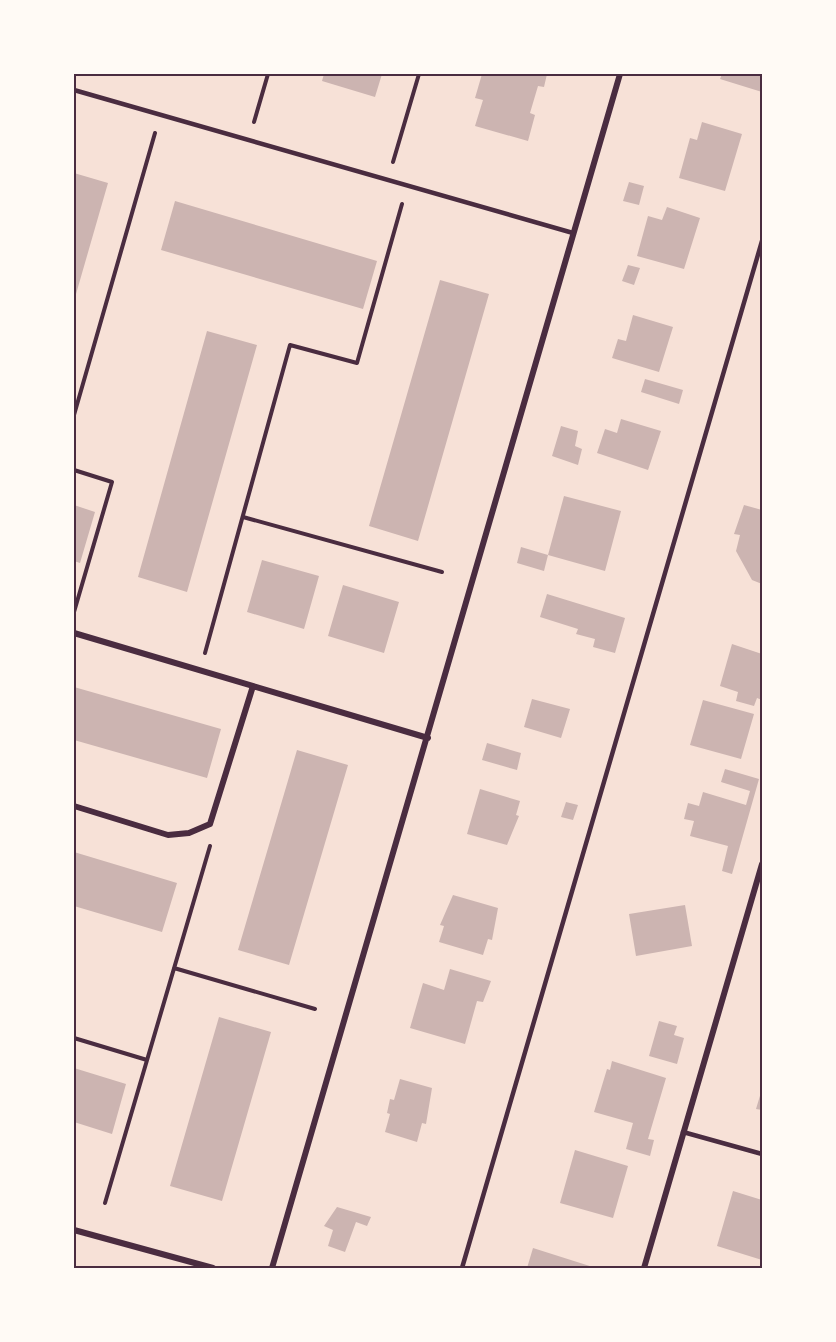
<svg xmlns="http://www.w3.org/2000/svg" width="836" height="1342" font-family="'Fira Sans Condensed',sans-serif">
  <style>
    .building { fill: #ccb4b1 }
    .lines { fill: none; stroke-linecap: round; stroke-linejoin: round }
    .path { stroke: #4a2c40; stroke-width: 4 }
    .service { stroke: #4a2c40; stroke-width: 4.5 }
    .minor { stroke: #4a2c40; stroke-width: 6 }
    .neatline { fill: none; stroke: #4a2c40; stroke-width: 2 }
  </style>
  <rect width="100%" height="100%" fill="#f7e1d7"/>
  <path class="building" d="M 324,74 L 382,74 L 375,97 L 322,81 Z
    M 482,74 L 547,74 L 544,87 L 538,86 L 530,113 L 535,115 L 528,141 L 475,126 L 483,100 L 475,98 Z
    M 722,74 L 762,74 L 762,92 L 720,79 Z
    M 702,122 L 742,134 L 725,191 L 679,178 L 690,138 L 697,140 Z
    M 74,173 L 108,183 L 74,301 Z
    M 629,182 L 644,186 L 639,205 L 623,201 Z
    M 175,201 L 377,261 L 363,309 L 161,250 Z
    M 667,207 L 700,218 L 684,269 L 637,256 L 648,216 L 662,220 Z
    M 628,265 L 640,268 L 634,285 L 622,281 Z
    M 440,280 L 489,294 L 418,541 L 369,526 Z
    M 633,315 L 673,327 L 659,372 L 612,358 L 618,339 L 626,341 Z
    M 207,331 L 257,345 L 187,592 L 138,577 Z
    M 645,379 L 683,390 L 679,404 L 641,392 Z
    M 621,419 L 661,431 L 648,470 L 597,453 L 605,429 L 617,433 Z
    M 561,426 L 578,431 L 575,446 L 582,449 L 578,465 L 552,456 Z
    M 564,496 L 621,511 L 605,571 L 548,555 L 544,571 L 517,563 L 521,547 L 548,555 Z
    M 74,505 L 95,512 L 80,563 L 74,561 Z
    M 744,505 L 762,510 L 762,584 L 752,580 L 736,551 L 740,535 L 734,534 Z
    M 262,560 L 319,576 L 304,629 L 247,612 Z
    M 343,585 L 399,602 L 384,653 L 328,636 Z
    M 547,594 L 625,618 L 615,653 L 593,647 L 595,639 L 576,634 L 578,629 L 540,617 Z
    M 732,644 L 762,654 L 762,700 L 757,698 L 754,706 L 736,701 L 738,692 L 720,686 Z
    M 74,687 L 221,729 L 207,778 L 74,740 Z
    M 532,699 L 570,709 L 561,738 L 524,727 Z
    M 703,700 L 754,714 L 741,759 L 690,745 Z
    M 487,743 L 521,753 L 517,770 L 482,760 Z
    M 297,750 L 348,765 L 289,965 L 238,950 Z
    M 725,769 L 759,779 L 732,874 L 722,871 L 728,846 L 690,836 L 694,821 L 684,819 L 688,803 L 699,806 L 703,792 L 746,805 L 750,791 L 721,782 Z
    M 480,789 L 520,801 L 516,815 L 519,816 L 507,845 L 467,834 Z
    M 566,802 L 578,805 L 573,820 L 561,817 Z
    M 74,852 L 177,883 L 162,932 L 74,906 Z
    M 453,895 L 498,908 L 492,940 L 488,939 L 483,955 L 439,942 L 444,926 L 440,925 Z
    M 685,905 L 692,946 L 636,956 L 629,914 Z
    M 450,969 L 491,981 L 483,1002 L 477,1001 L 465,1044 L 410,1028 L 423,983 L 444,990 Z
    M 219,1017 L 271,1032 L 222,1201 L 170,1186 Z
    M 659,1021 L 677,1026 L 674,1035 L 684,1038 L 677,1064 L 649,1056 Z
    M 612,1061 L 666,1078 L 648,1139 L 654,1140 L 650,1156 L 626,1149 L 633,1123 L 594,1112 L 607,1069 L 610,1070 Z
    M 74,1068 L 126,1084 L 112,1134 L 74,1122 Z
    M 400,1079 L 432,1088 L 426,1124 L 422,1123 L 417,1142 L 385,1132 L 390,1114 L 387,1113 L 390,1099 L 394,1100 Z
    M 762,1089 L 762,1110 L 756,1109 Z
    M 575,1150 L 628,1166 L 613,1218 L 560,1203 Z
    M 733,1191 L 762,1200 L 762,1260 L 717,1246 Z
    M 337,1207 L 371,1217 L 367,1226 L 356,1222 L 345,1252 L 328,1246 L 333,1230 L 324,1226 Z
    M 533,1248 L 596,1268 L 527,1268 Z"/>
  <g class="lines">
    <path class="path" d="M 254,122 L 268,74
      M 393,162 L 419,74
      M 74,415 L 155,133
      M 74,470 L 112,482 L 74,612
      M 243,517 L 442,572
      M 205,653 L 290,345 L 357,363 L 402,204
      M 174,968 L 315,1009
      M 74,1038 L 147,1060
      M 105,1203 L 210,846"/>
    <path class="service" d="M 74,90 L 573,233
      M 683,1132 L 762,1154
      M 462,1268 L 762,241"/>
    <path class="minor" d="M 74,633 L 428,738
      M 74,806 L 168,835 L 189,833 L 210,824 L 253,686
      M 74,1230 L 213,1268
      M 272,1268 L 620,74
      M 644,1268 L 762,864"/>
  </g>
  <rect width="836" height="1342" fill="none" stroke="#fffaf5" stroke-width="150"/>
  <rect x="75" y="75" width="686" height="1192" class="neatline"/>
</svg>
